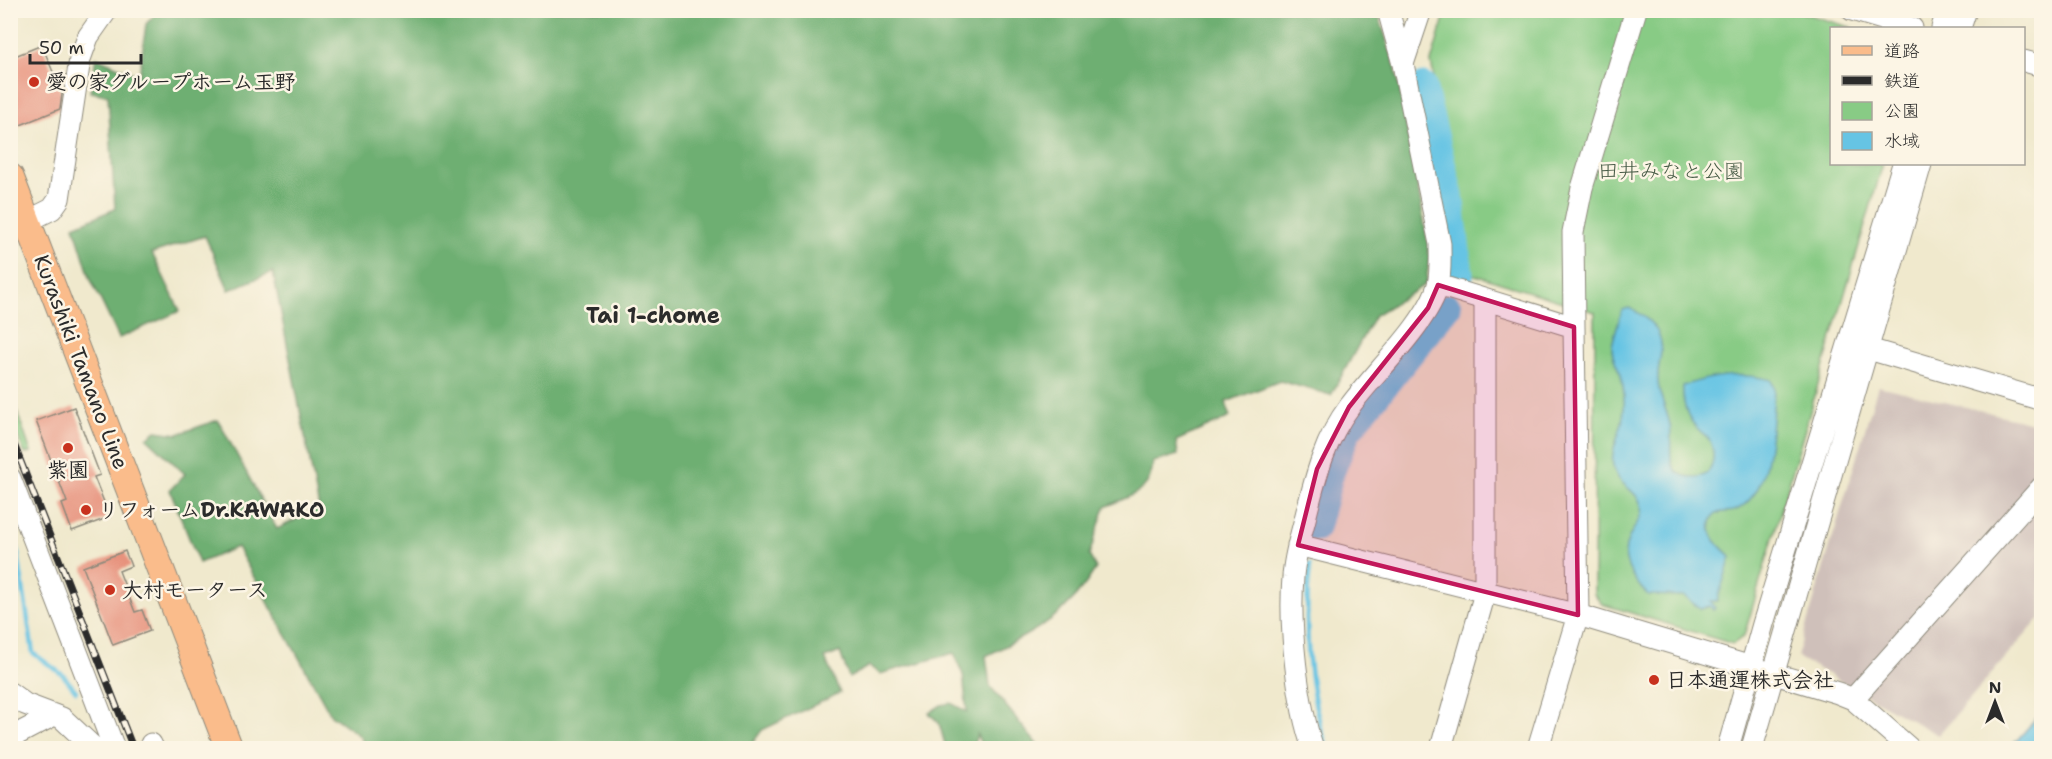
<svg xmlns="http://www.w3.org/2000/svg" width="2052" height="759" font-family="'Shantell Sans','Klee One',sans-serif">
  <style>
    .industrial { fill: #cfc0ba }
    .green { fill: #88cb85; stroke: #5a7b58; stroke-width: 1.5 }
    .forest { fill: #6eaf72; stroke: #4c6d4e; stroke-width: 1.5 }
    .water { fill: #66c4e4; stroke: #487888; stroke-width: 1.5 }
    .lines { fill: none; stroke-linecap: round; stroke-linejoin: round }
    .stream { stroke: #66c4e4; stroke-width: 4.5 }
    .river { stroke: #66c4e4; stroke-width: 27 }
    .building { fill: #e7927d }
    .minor-casing { stroke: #8e8a7c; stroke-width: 23 }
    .major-casing { stroke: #8e8a7c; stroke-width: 29 }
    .minor { stroke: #fff; stroke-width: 21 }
    .major { stroke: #fabc8b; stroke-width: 27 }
    .rail-casing { stroke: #2b2b2b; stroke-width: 7 }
    .rail { stroke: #fcf5e5; stroke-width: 4.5; stroke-dasharray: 14; stroke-linecap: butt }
    .marked { fill: #c2185b; fill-opacity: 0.2; stroke: #c2185b; stroke-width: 4.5; stroke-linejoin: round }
    .poi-dot { fill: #c8321e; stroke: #fcf5e5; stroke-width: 2 }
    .labels { text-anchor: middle; stroke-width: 5; stroke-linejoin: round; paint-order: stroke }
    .poi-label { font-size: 21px; font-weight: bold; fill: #2b2b2b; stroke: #fcf5e5; text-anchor: start }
    .park-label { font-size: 21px; fill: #475b46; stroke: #fcf5e5 }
    .street-label { font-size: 21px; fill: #2b2b2b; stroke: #fcf5e5 }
    .neighbourhood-label { font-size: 22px; font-weight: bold; fill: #2b2b2b; stroke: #fcf5e5 }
  </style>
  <rect width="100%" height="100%" fill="#fcf5e5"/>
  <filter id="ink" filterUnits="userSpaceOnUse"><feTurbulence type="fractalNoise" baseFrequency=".0167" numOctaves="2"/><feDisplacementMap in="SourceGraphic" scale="12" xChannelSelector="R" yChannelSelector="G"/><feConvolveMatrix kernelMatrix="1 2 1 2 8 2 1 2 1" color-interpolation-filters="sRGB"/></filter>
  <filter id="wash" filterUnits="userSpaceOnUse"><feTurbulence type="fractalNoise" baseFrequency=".008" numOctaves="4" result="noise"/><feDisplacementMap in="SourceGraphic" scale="24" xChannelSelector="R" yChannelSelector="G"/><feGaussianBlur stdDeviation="1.35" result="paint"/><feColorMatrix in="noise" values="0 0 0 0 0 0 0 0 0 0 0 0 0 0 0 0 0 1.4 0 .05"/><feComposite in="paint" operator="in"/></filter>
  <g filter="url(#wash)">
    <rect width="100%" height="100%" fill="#f0e9cd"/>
    <path class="industrial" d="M 1878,386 L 2041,425 L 2041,617 L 1938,735 L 1797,657 Z"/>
    <path class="green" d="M 1793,10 L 1853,28 L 1832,28 L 1832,164 L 1883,164 L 1744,636 L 1733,644 L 1602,604 L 1594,594 L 1595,312 L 1468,273 L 1429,81 L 1434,78 L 1431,62 L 1446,11 Z
      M 11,395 L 31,452 L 25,454 L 11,420 Z"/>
    <path class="forest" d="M 1377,10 L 1396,69 L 1430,254 L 1426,284 L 1375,315 L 1331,395 L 1280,381 L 1226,402 L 1230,417 L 1176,441 L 1178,455 L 1153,462 C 1151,494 1131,495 1105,507 L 1089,555 L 1096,568 C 1067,617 1035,631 986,656 L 990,686 L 1040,748 L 982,748 L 977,734 L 974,744 L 969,748 L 946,748 L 939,723 L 929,713 L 941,705 L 951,703 L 967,712 L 963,675 L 954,653 L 880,674 L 869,666 L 849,678 L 840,652 L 825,658 L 840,693 L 762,730 L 749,748 L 366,748 L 360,736 L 331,715 L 237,547 L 199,563 L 170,490 L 185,474 L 147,438 L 156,431 L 178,434 L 218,420 L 277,529 L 319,508 L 273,272 L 229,290 L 205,236 L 152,253 L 180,311 L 119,338 L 91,280 L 74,226 L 115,209 L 108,95 L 90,92 L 96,57 L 139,76 L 146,24 L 158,11 Z"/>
    <path class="water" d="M 1629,308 C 1639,312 1652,322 1657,331 C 1666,347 1658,360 1658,376 C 1657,394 1667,408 1670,425 C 1674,443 1661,475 1691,477 C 1697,477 1704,477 1708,472 C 1715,464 1714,449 1710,441 C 1708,437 1703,434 1700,431 C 1687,419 1682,403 1683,386 C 1713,375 1740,372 1771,380 L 1774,388 C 1773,414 1770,471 1755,493 C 1750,500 1742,508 1734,511 C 1724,513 1715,509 1711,522 C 1708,538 1721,547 1731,557 L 1717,601 L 1711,601 L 1715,608 L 1713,610 L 1710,606 L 1701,609 L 1683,596 L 1648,595 C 1596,542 1651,528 1640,502 C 1635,489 1617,485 1613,466 C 1610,450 1621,433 1623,417 C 1625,405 1624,389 1621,376 C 1618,367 1611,356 1612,346 C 1614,334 1619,322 1622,310 Z
      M 2041,713 L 2041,748 L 2010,748 Z"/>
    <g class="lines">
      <path class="stream" d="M 10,529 L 18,555 L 33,653 L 63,675 L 76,691
        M 1310,565 C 1303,624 1308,692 1327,748"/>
      <path class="river" d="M 1423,86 L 1450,196 L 1460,275
        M 1316,528 L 1331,473 L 1348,431 L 1448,307"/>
    </g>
    <g id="blocks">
      <path class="building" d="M 42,45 L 62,94 L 60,109 L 18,126 L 10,109 L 10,58 Z
        M 74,407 L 100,475 L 94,477 L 110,517 L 72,531 L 62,504 L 67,502 L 36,421 Z
        M 125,551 L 131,566 L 119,571 L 135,612 L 142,610 L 150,631 L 113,645 L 83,567 Z"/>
    </g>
  </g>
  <g filter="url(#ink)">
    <use href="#blocks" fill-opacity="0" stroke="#8e8a7c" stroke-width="1.5"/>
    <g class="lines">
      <defs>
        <path id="minor" d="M 1852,10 L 1912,28
          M 1942,28 L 1947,10
          M 1960,28 L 1966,10
          M 2024,61 L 2042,66
          M 1403,64 L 1421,10
          M 28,221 L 52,209 L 59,199 L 80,59 L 88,37 L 107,10
          M 1438,285 L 1574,327 L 1578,615 L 1538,748
          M 1574,327 L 1573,232 L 1582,188 L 1636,10
          M 1855,345 L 2042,400
          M 10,478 L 114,748
          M 1298,545 L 1578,615 L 1838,693 L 1853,699 L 1909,748
          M 10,693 L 25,704 L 62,718 L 94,748
          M 1853,699 L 2042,487
          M 10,738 L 54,715
          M 151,744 L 153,748
          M 1313,748 C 1297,704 1289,625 1293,577 C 1294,558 1300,538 1305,519 C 1315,479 1324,440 1350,406 C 1374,373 1428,323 1438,285 C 1441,272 1440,258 1440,244 L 1403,64 L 1388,10
          M 1441,748 L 1485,593 L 1485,300
          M 1728,748 L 1763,624 L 1903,164
          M 1752,748 L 1921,164"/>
        <path id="major" d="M 10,177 L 229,748"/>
      </defs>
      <use href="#minor" class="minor-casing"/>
      <use href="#major" class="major-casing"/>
      <use href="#minor" class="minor"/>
      <use href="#major" class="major"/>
      <defs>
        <path id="rail" d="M 10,434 L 133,748"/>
      </defs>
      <use href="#rail" class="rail-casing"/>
      <use href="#rail" class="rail"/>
    </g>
  </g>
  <path class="marked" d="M 1438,285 L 1574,327 L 1578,615 L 1298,545 L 1317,469 L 1349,407 L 1428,308 Z"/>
  <g class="poi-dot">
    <circle cx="34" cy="82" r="6"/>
    <circle cx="68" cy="448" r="6"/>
    <circle cx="86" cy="510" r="6"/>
    <circle cx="110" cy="590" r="6"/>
    <circle cx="1654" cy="680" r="6"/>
  </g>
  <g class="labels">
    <g class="poi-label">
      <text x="46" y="89">愛の家グループホーム玉野</text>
      <text x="68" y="477" text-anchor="middle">紫園</text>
      <text x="98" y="517">リフォームDr.KAWAKO</text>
      <text x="122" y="597">大村モータース</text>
      <text x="1666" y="687">日本通運株式会社</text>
    </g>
    <g class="park-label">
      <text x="1671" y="178">田井みなと公園</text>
    </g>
    <g class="street-label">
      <text transform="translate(81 362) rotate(69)" y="7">Kurashiki Tamano Line</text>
    </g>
    <g class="neighbourhood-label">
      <text x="653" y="323">Tai 1-chome</text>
    </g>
  </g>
  <rect width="2052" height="759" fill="none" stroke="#fcf5e5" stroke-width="36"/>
  <rect x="1830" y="27" width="195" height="138" fill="#fcf5e5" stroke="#a8a49b" stroke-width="1.5"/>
  <rect x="1842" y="46" width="30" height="9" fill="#fabc8b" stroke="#a8a49b" stroke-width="1.5"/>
  <text x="1884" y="57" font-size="18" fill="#2b2b2b">道路</text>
  <rect x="1842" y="76" width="30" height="9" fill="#2b2b2b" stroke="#a8a49b" stroke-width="1.5"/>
  <text x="1884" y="87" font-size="18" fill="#2b2b2b">鉄道</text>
  <rect x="1842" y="102" width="30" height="18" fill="#88cb85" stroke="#a8a49b" stroke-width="1.5"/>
  <text x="1884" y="117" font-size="18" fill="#2b2b2b">公園</text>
  <rect x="1842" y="132" width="30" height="18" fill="#66c4e4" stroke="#a8a49b" stroke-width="1.5"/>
  <text x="1884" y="147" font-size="18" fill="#2b2b2b">水域</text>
  <g transform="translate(1995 702)" stroke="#fcf5e5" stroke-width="4.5" paint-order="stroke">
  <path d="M0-4.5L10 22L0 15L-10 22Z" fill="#2b2b2b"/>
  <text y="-9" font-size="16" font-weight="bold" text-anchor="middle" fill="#2b2b2b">N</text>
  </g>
  <path d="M30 54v9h111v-9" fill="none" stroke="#2b2b2b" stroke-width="3"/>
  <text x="39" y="54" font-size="18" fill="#2b2b2b" stroke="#fcf5e5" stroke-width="4.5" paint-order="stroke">50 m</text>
</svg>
